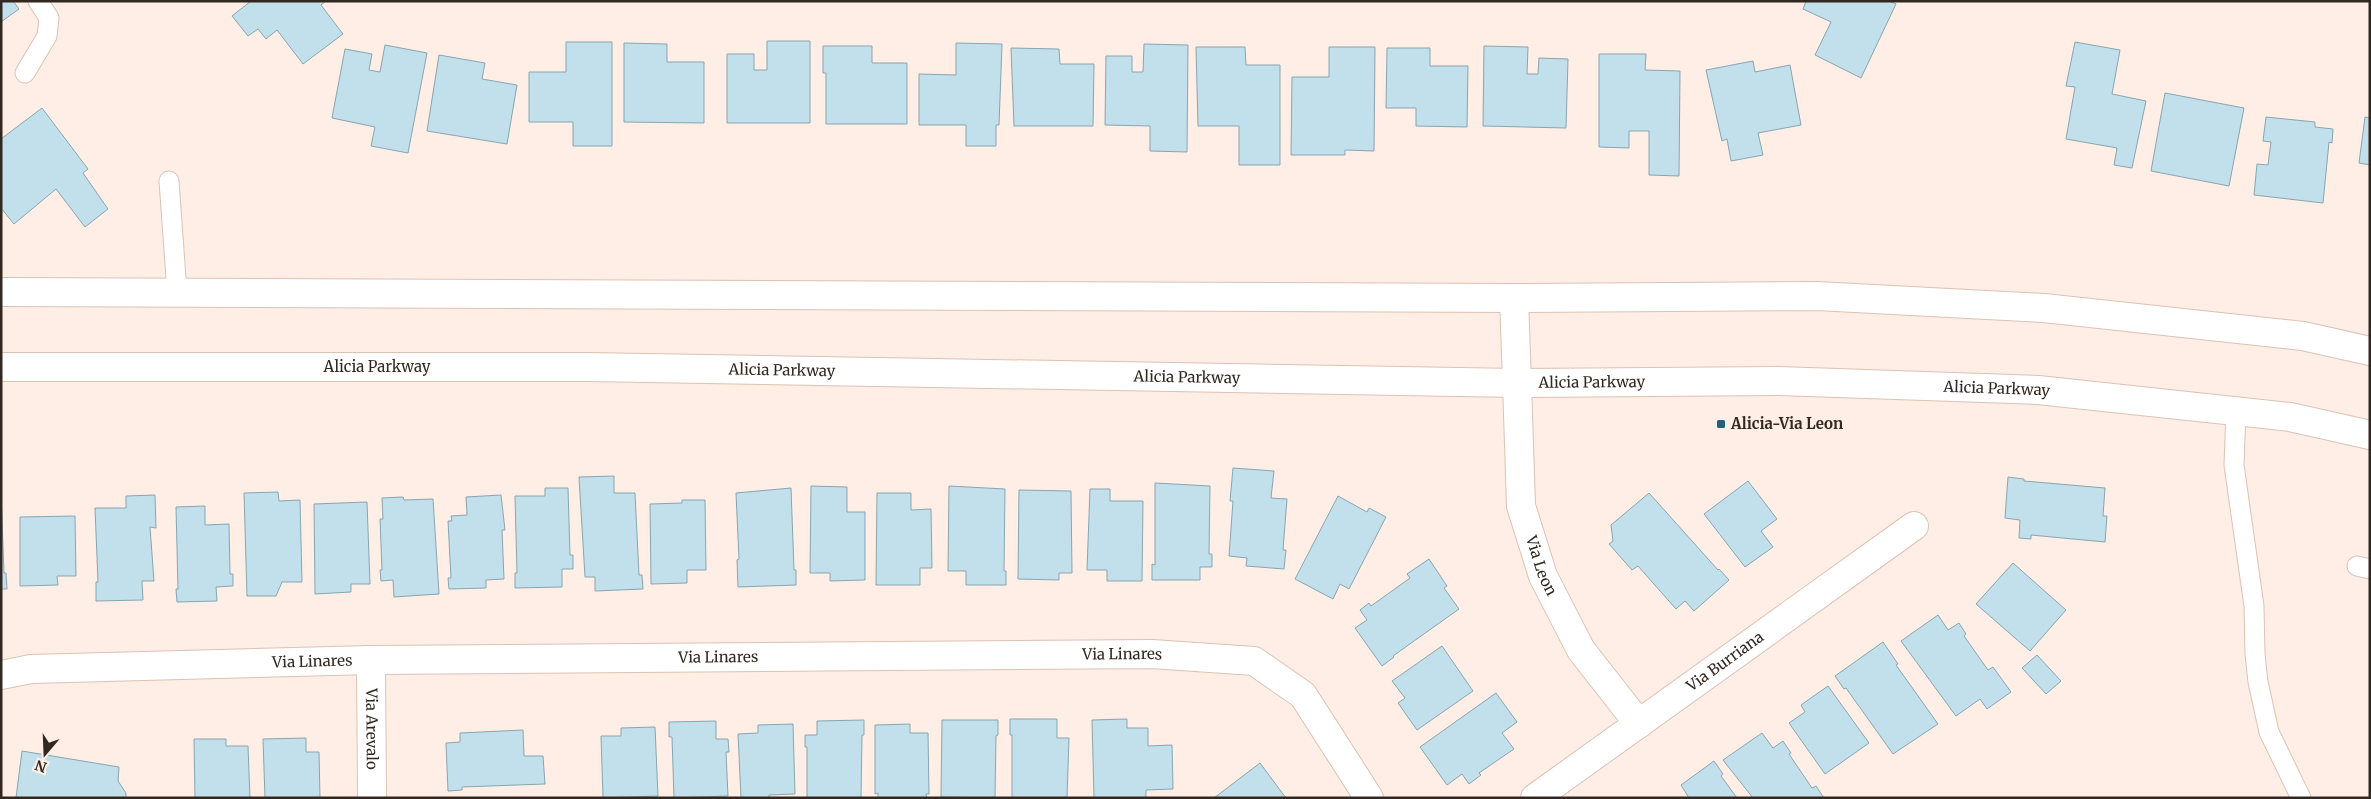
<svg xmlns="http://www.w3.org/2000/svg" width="2371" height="799" font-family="Merriweather,serif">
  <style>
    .building { fill: #c2e0eb; stroke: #88a5b0 }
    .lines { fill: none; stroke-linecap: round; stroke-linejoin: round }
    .lane-casing { stroke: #dcc2b3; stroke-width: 21 }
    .street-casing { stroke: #dcc2b3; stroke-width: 30 }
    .primary-casing { stroke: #dcc2b3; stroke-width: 30 }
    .lane { stroke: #fff; stroke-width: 19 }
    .street { stroke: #fff; stroke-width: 28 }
    .primary { stroke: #fff; stroke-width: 28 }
    .poi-dot { fill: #226277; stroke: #feeee5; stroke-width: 2 }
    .labels { text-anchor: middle; stroke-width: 4; stroke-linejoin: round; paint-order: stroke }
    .street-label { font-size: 15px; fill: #322822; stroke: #feeee5 }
    .poi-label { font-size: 15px; font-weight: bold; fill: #322822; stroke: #feeee5; text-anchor: start }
  </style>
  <rect width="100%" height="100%" fill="#feeee5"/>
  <path class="building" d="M 1,1 L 13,1 L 19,9 L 1,22 Z
    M 251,1 L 326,1 L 321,5 L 343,34 L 303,64 L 277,30 L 266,39 L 258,29 L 248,36 L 232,16 Z
    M 1806,1 L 1890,1 L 1896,4 L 1861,78 L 1815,55 L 1831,22 L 1803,9 Z
    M 767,41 L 810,41 L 810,123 L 727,123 L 727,54 L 754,54 L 754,70 L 767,70 Z
    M 566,42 L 612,42 L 612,146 L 573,146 L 573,122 L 529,122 L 529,72 L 566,72 Z
    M 2075,42 L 2120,50 L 2112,94 L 2146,101 L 2132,168 L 2114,165 L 2117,148 L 2066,139 L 2075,87 L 2066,86 Z
    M 624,43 L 667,44 L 667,62 L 704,62 L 704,123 L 624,122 Z
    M 956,43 L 1002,44 L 999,125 L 996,125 L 996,146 L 966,146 L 966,125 L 919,125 L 919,74 L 956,75 Z
    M 1144,44 L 1188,45 L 1187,152 L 1150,151 L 1150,126 L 1105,125 L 1106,56 L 1132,56 L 1132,72 L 1143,72 Z
    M 385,45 L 427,53 L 408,153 L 371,146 L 375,127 L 332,118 L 345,49 L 372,54 L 369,70 L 380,72 Z
    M 823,46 L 872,46 L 872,63 L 907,63 L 907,124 L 826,124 L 826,73 L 823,73 Z
    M 1484,46 L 1528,47 L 1527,74 L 1538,74 L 1539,58 L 1568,59 L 1566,128 L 1483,126 Z
    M 1196,47 L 1245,47 L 1246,65 L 1280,65 L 1280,165 L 1239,165 L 1239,126 L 1198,126 Z
    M 1329,47 L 1375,47 L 1374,151 L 1345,150 L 1345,155 L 1291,155 L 1292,77 L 1329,77 Z
    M 1011,48 L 1059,49 L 1060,64 L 1094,64 L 1093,126 L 1014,126 Z
    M 1387,48 L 1430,48 L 1430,66 L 1468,66 L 1467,127 L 1416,126 L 1416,108 L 1386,108 Z
    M 1599,54 L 1646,54 L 1645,70 L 1680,71 L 1679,176 L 1649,175 L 1649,131 L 1629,131 L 1629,148 L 1599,147 Z
    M 439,55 L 485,63 L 482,79 L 517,85 L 507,144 L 427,131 Z
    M 1753,61 L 1755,72 L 1790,65 L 1801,125 L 1758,133 L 1763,155 L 1731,161 L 1727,139 L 1722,141 L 1706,70 Z
    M 2165,93 L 2244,108 L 2229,186 L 2151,171 Z
    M 42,108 L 88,169 L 83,173 L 108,209 L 85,227 L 56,189 L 14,224 L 1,208 L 1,139 Z
    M 2266,117 L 2315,122 L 2315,127 L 2333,129 L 2332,143 L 2329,142 L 2323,203 L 2254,195 L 2257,164 L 2268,165 L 2271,142 L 2263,141 Z
    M 2365,117 L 2370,118 L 2370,165 L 2359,163 Z
    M 1233,468 L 1274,471 L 1271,498 L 1287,499 L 1283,550 L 1286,550 L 1284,569 L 1246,566 L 1247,558 L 1229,556 L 1233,501 L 1230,501 Z
    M 614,476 L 614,493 L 635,493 L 639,575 L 642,575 L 643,589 L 595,591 L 595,577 L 585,577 L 579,477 Z
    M 2008,477 L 2024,479 L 2024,481 L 2105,488 L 2103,516 L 2107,516 L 2105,542 L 2031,535 L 2031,539 L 2019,538 L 2020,520 L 2005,518 Z
    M 1748,481 L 1777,519 L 1761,531 L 1773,547 L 1745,567 L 1704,514 Z
    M 1155,483 L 1210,486 L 1209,554 L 1212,554 L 1212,567 L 1200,567 L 1200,580 L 1152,580 L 1152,564 L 1155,565 Z
    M 811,486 L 847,487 L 847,512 L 865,512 L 865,580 L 830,581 L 830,573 L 810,573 Z
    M 949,486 L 1005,489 L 1004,571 L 1006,571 L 1006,585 L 966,585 L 966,571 L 948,571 Z
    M 545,488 L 568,488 L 570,555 L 573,555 L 573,569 L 562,569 L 562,587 L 515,588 L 515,573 L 517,573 L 515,496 L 545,496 Z
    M 791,488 L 794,570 L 796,570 L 796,585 L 738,587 L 737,560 L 739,559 L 736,493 Z
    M 1090,489 L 1110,489 L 1110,501 L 1143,501 L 1142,581 L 1107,581 L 1107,570 L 1087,570 Z
    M 1019,490 L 1071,491 L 1072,573 L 1059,573 L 1059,580 L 1018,579 Z
    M 1,492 L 4,573 L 6,573 L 7,589 L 1,589 Z
    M 278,492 L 279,501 L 300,500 L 302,582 L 282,582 L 276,596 L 247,596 L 244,493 Z
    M 877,493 L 911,493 L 911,510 L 931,509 L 932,568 L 920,568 L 920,585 L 876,585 Z
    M 1649,493 L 1718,570 L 1719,569 L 1729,580 L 1694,611 L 1685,601 L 1676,609 L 1638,566 L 1632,570 L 1609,544 L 1613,541 L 1611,525 Z
    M 155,495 L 156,528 L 150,527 L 154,581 L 142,581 L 143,600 L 96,601 L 96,582 L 98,582 L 95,508 L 126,508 L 126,496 Z
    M 501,495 L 505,530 L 502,530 L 504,579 L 486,580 L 486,588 L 449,589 L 448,578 L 451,578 L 448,521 L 452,521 L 451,516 L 467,515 L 466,497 Z
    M 1338,496 L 1367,512 L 1369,508 L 1386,517 L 1349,589 L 1340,584 L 1333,599 L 1295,579 Z
    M 403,497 L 404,500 L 433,499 L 439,594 L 394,597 L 393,580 L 381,581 L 380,570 L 382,570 L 380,519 L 383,519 L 382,498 Z
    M 682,500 L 705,500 L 706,570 L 687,570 L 687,583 L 651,584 L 650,504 L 682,503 Z
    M 367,502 L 370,584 L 351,584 L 351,592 L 315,594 L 314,504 Z
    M 205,506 L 205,525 L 229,524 L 230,574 L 233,574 L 233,586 L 216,587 L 217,601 L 177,602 L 176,589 L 178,589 L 176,507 Z
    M 75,516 L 76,576 L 57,576 L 58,585 L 20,586 L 20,517 Z
    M 1429,559 L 1447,586 L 1444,588 L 1459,609 L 1393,656 L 1394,657 L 1382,666 L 1355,628 L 1367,620 L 1360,610 L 1369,603 L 1371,606 L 1410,578 L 1407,574 Z
    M 2013,563 L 2066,610 L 2030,651 L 1976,604 Z
    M 1938,615 L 1948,630 L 1959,623 L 1966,634 L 1964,636 L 1988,670 L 1993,667 L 2011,692 L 1987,709 L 1980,699 L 1956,716 L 1901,641 Z
    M 1883,642 L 1898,664 L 1896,665 L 1938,724 L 1893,754 L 1846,688 L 1844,689 L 1835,676 Z
    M 1442,646 L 1473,691 L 1417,730 L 1398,703 L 1405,698 L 1392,681 Z
    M 2037,655 L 2061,681 L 2046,694 L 2022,668 Z
    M 1828,686 L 1869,743 L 1825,774 L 1789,723 L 1805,712 L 1801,705 Z
    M 1496,693 L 1517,722 L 1502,733 L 1514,749 L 1479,773 L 1481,775 L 1469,784 L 1462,774 L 1447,785 L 1420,747 Z
    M 1010,719 L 1057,719 L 1057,738 L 1069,738 L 1067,798 L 1012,798 L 1012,735 L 1010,735 Z
    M 1127,719 L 1127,728 L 1148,728 L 1148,746 L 1172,745 L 1173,789 L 1146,790 L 1146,798 L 1094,798 L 1092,720 Z
    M 864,720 L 864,735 L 862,735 L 861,798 L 807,798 L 807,747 L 805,747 L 805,735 L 817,735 L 817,721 Z
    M 942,720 L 998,720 L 998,735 L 996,736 L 995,798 L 941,797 Z
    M 716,721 L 716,739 L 728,739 L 729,752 L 726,752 L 728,796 L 674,798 L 672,737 L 669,737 L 669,722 Z
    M 793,724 L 795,794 L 769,795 L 769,798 L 741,798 L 738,734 L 758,733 L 758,725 Z
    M 910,724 L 910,733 L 928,733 L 929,794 L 926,794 L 927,798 L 878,798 L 878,793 L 875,794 L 875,725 Z
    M 655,727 L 658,796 L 603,798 L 601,736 L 621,736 L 621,728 Z
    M 523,730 L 524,756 L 543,756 L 545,784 L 462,787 L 462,790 L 448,791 L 446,743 L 460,742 L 460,733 Z
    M 1762,733 L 1773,748 L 1783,741 L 1791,753 L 1789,754 L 1812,788 L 1816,786 L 1824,798 L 1753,798 L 1723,760 Z
    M 306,738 L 306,752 L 319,752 L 320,798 L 265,798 L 263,739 Z
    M 194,739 L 226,739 L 226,746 L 248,746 L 250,798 L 195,798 Z
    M 22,751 L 119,767 L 118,781 L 126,793 L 126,798 L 16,798 Z
    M 1714,761 L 1723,774 L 1721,776 L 1737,798 L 1689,798 L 1681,785 Z
    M 1260,763 L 1286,798 L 1214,798 Z"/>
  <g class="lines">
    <defs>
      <path id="lane" d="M 25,73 L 47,36 L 49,18 L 38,1
        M 169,181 L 177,292
        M 2236,411 L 2234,465 L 2254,606 L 2255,654 L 2258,682 L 2269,732 L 2301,798
        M 2357,566 L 2370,569"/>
      <g id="street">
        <path id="s1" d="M 1517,383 L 1521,506 L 1543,576 L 1581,650 L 1639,724"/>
        <path id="s2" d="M 371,660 L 372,798"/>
        <path id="s3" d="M 1,675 L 31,669 L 371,660 L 1152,654 L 1254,661 L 1303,695 L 1369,798"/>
        <path id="s4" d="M 1535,798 L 1914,526"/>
      </g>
      <g id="primary">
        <path d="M 1,292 L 1514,298 L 1817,296 L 2044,308 L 2303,336 L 2370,351"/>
        <path d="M 1514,298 L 1517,383"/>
        <path id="s5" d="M 1,367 L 588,367 L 1517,383 L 1779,381 L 2038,390 L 2290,417 L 2370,435"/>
      </g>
    </defs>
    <use href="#lane" class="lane-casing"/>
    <use href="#street" class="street-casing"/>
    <use href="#primary" class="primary-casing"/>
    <use href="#lane" class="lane"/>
    <use href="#street" class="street"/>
    <use href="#primary" class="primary"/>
  </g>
  <rect class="poi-dot" x="1716" y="419" width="10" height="10" rx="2.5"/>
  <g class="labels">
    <g class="street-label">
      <text dy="5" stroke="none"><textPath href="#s5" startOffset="376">Alicia Parkway</textPath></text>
      <text dy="5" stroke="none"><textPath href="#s5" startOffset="781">Alicia Parkway</textPath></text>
      <text dy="5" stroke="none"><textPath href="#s5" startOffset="1186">Alicia Parkway</textPath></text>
      <text dy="5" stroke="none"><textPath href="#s5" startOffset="1591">Alicia Parkway</textPath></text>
      <text dy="5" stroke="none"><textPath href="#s5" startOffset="1996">Alicia Parkway</textPath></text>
      <text dy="5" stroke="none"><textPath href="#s1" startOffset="186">Via Leon</textPath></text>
      <text dy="5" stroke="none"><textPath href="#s3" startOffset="1122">Via Linares</textPath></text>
      <text dy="5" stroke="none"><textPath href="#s3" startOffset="718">Via Linares</textPath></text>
      <text dy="5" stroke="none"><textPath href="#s3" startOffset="312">Via Linares</textPath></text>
      <text dy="5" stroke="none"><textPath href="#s4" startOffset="234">Via Burriana</textPath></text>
      <text dy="5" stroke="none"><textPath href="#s2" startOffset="69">Via Arevalo</textPath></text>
    </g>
    <g class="poi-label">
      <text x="1731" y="429">Alicia-Via Leon</text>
    </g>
  </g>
  <rect width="2371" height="799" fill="none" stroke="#322822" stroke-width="5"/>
  <g transform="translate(45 754) rotate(199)" stroke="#feeee5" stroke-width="4" paint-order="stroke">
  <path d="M0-4L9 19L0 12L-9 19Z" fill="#322822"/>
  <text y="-8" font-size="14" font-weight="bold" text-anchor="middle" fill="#322822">N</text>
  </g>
</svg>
